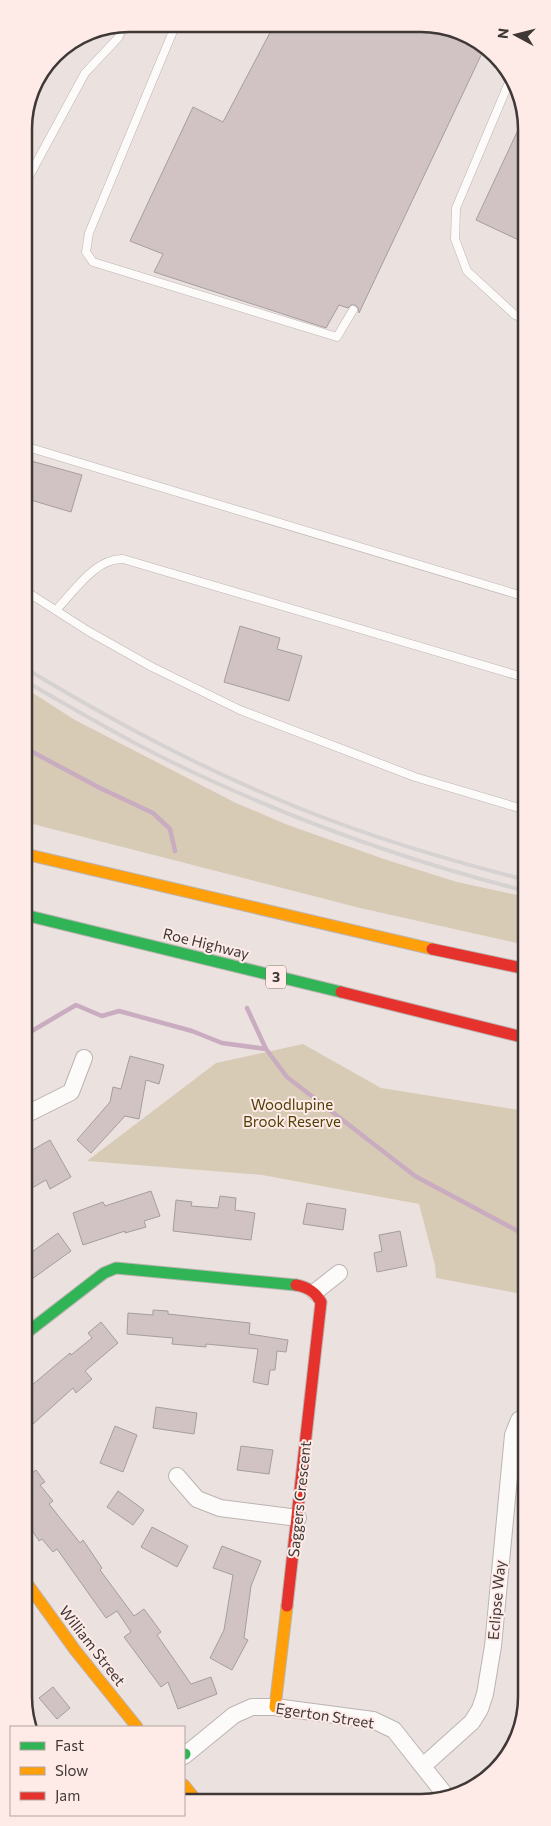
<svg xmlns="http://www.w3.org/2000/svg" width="551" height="1826" font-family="Commissioner,sans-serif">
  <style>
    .green { fill: #d8cbb5 }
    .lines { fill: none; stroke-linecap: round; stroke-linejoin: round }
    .stream { stroke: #c9acc0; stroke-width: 4.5 }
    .building { fill: #d1c3c4; stroke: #a59e9e }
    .lane-casing { stroke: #bbb4b2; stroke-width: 9 }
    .street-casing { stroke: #bbb4b2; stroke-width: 18 }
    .fast-casing { stroke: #bbb4b2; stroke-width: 13 }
    .slow-casing { stroke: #bbb4b2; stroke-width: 13 }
    .jam-casing { stroke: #bbb4b2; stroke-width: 13 }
    .lane { stroke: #fcfbfa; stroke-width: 8 }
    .street { stroke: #fcfbfa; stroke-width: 16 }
    .fast { stroke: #30b455; stroke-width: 11 }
    .slow { stroke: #ff9f0a; stroke-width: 11 }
    .jam { stroke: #e5322d; stroke-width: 11 }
    .rail { stroke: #d5d2d1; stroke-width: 4 }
    .labels { text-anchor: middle; stroke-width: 4; stroke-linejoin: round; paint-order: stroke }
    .shield { fill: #feebe7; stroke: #786e6b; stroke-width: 1 }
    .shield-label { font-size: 14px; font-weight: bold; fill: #3f3836 }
    .street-label { font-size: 15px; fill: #3f3836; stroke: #feebe7 }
    .park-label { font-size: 15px; fill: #534007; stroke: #feebe7 }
    .rim { fill: none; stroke: #3f3836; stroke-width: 2.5 }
  </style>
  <rect width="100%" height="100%" fill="#ebe2df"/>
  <path class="green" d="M 25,688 L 75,720 L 236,803 L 288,825 L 387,860 L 457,882 L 526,897 L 526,945 L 360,908 L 25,822 Z
    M 303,1044 L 381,1088 L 526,1111 L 527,1295 L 436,1278 L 435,1265 L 419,1204 L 262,1175 L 87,1161 L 216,1063 Z"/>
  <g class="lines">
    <path class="stream" d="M 25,748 L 100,788 L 153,813 L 170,829 L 175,851
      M 247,1008 L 266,1049 L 287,1077 L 415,1176 L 527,1236
      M 25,1035 L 76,1005 L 102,1016 L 119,1011 L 192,1031 L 222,1043 L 266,1049"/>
  </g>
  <path class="building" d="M 274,25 L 442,26 L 484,49 L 359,313 L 358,308 L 355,305 L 351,305 L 348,308 L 339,305 L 326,328 L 154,272 L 163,254 L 130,241 L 193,107 L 223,122 Z
    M 525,115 L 525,243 L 476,220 Z
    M 24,459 L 82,475 L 71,512 L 24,498 Z
    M 240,626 L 280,638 L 277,649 L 302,656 L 289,701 L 224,682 Z
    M 130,1056 L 164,1065 L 159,1084 L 146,1080 L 139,1119 L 125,1116 L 91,1153 L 77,1140 L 110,1102 L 113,1087 L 121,1089 Z
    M 50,1140 L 71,1177 L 50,1189 L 46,1180 L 25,1192 L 25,1154 Z
    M 151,1191 L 160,1216 L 144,1221 L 146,1227 L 125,1233 L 125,1231 L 83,1245 L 73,1213 L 103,1202 L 105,1206 Z
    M 220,1196 L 236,1198 L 235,1210 L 255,1213 L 251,1240 L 173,1231 L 176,1200 L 192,1202 L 191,1206 L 218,1208 Z
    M 307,1203 L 346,1209 L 343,1230 L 303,1224 Z
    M 400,1231 L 407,1266 L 377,1272 L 374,1253 L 382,1251 L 379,1235 Z
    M 58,1233 L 71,1251 L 25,1284 L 25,1257 Z
    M 153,1310 L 168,1311 L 168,1314 L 250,1323 L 249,1334 L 288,1340 L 286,1352 L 277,1351 L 275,1370 L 270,1370 L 268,1385 L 253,1382 L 258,1349 L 206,1344 L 206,1347 L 172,1344 L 173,1338 L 127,1334 L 128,1313 L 153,1315 Z
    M 101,1322 L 118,1343 L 85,1371 L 92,1379 L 76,1393 L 73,1388 L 33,1424 L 25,1415 L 25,1391 L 70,1353 L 71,1355 L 92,1338 L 88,1333 Z
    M 156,1407 L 197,1413 L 194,1434 L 153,1428 Z
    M 115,1426 L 137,1435 L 123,1472 L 100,1463 Z
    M 241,1446 L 273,1450 L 269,1474 L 237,1470 Z
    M 36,1470 L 45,1482 L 40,1485 L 53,1501 L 49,1504 L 80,1543 L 83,1540 L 102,1568 L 100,1570 L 134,1616 L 144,1609 L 161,1632 L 157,1635 L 191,1684 L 211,1677 L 217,1694 L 178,1709 L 168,1682 L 161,1687 L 124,1637 L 131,1632 L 117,1611 L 106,1618 L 57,1549 L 53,1552 L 42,1539 L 39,1541 L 26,1521 L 25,1478 Z
    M 118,1491 L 144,1510 L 133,1525 L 107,1507 Z
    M 152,1527 L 188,1546 L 177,1567 L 141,1547 Z
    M 222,1546 L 261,1561 L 251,1586 L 244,1638 L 248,1640 L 232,1670 L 210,1658 L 224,1630 L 233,1575 L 213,1568 Z
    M 53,1687 L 70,1708 L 57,1719 L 39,1698 Z"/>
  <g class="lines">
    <defs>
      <path id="lane" d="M 176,24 L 89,233 L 86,252 L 93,262 L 337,337 L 353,310
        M 510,80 L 456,208 L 455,239 L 467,271 L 515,315 L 525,319
        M 24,183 L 27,180 L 85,73 L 118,38 L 124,25
        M 24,446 L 526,597
        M 24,590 L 88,631 L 152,667 L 240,710 L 415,777 L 526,810
        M 56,610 C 74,592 95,558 123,559 L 526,678"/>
      <path id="street" d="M 25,1115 L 71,1092 L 84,1058
        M 315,1292 L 339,1273
        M 177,1476 L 197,1499 L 220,1508 L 298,1518
        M 184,1756 L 234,1715 L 252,1707 L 275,1707 L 373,1720 L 394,1730 L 447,1797
        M 423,1766 L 472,1722 L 480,1709 L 485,1694 L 493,1646 L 513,1435 L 519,1420 L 527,1415"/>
      <path id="fast" d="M 25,915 L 341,992
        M 25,1334 L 104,1273 L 116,1268 L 296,1285
        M 184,1754 L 185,1754"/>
      <path id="slow" d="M 25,854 L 432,949
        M 26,1582 L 75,1650 L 137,1727
        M 275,1707 L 287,1606
        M 184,1785 L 196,1800"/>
      <path id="jam" d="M 432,949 L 526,969
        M 341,992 L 526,1038
        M 287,1606 L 321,1302 C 315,1292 308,1287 296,1285"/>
    </defs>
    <use href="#lane" class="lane-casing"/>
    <use href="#street" class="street-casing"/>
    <use href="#fast" class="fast-casing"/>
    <use href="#slow" class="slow-casing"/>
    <use href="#jam" class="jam-casing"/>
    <use href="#lane" class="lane"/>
    <use href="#street" class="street"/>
    <use href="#fast" class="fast"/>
    <use href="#slow" class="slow"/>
    <use href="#jam" class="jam"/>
    <path class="rail" d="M 25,668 C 104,716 185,760 270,796 C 353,832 439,858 526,880
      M 25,681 C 86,716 147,752 212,781 C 313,827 418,864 526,891"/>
  </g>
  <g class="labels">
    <rect class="shield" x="266" y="965.5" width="20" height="23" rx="4"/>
    <g class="shield-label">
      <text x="276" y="982">3</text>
    </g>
    <g class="street-label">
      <text transform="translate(206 944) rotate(14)" y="5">Roe Highway</text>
      <text transform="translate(300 1499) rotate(-84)" y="5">Saggers Crescent</text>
      <text transform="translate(497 1600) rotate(-85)" y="5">Eclipse Way</text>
      <text transform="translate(92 1646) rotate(52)" y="5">William Street</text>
      <text transform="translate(325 1716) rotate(9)" y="5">Egerton Street</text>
    </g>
    <g class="park-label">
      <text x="292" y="1110">Woodlupine<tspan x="292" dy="17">Brook Reserve</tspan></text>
    </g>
  </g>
  <path d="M0 0H551V1826H0ZM129 32H421A97 97 0 0 1 518 129V1697A97 97 0 0 1 421 1794H129A97 97 0 0 1 32 1697V129A97 97 0 0 1 129 32Z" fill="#feebe7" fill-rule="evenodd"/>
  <path class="rim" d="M129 32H421A97 97 0 0 1 518 129V1697A97 97 0 0 1 421 1794H129A97 97 0 0 1 32 1697V129A97 97 0 0 1 129 32Z"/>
  <rect x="10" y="1726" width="175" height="90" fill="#feebe7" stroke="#b2a3a0"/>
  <rect x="20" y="1742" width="25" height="8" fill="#30b455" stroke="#b2a3a0"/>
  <text x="55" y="1751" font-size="15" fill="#3f3836">Fast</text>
  <rect x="20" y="1767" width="25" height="8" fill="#ff9f0a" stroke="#b2a3a0"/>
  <text x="55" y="1776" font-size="15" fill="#3f3836">Slow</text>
  <rect x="20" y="1792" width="25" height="8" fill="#e5322d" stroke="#b2a3a0"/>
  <text x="55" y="1801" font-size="15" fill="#3f3836">Jam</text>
  <g transform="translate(516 35) rotate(277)" stroke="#feebe7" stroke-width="4" paint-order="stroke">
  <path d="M0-4L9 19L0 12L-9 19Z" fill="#3f3836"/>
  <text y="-8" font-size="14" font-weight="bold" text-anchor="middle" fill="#3f3836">N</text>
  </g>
</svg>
